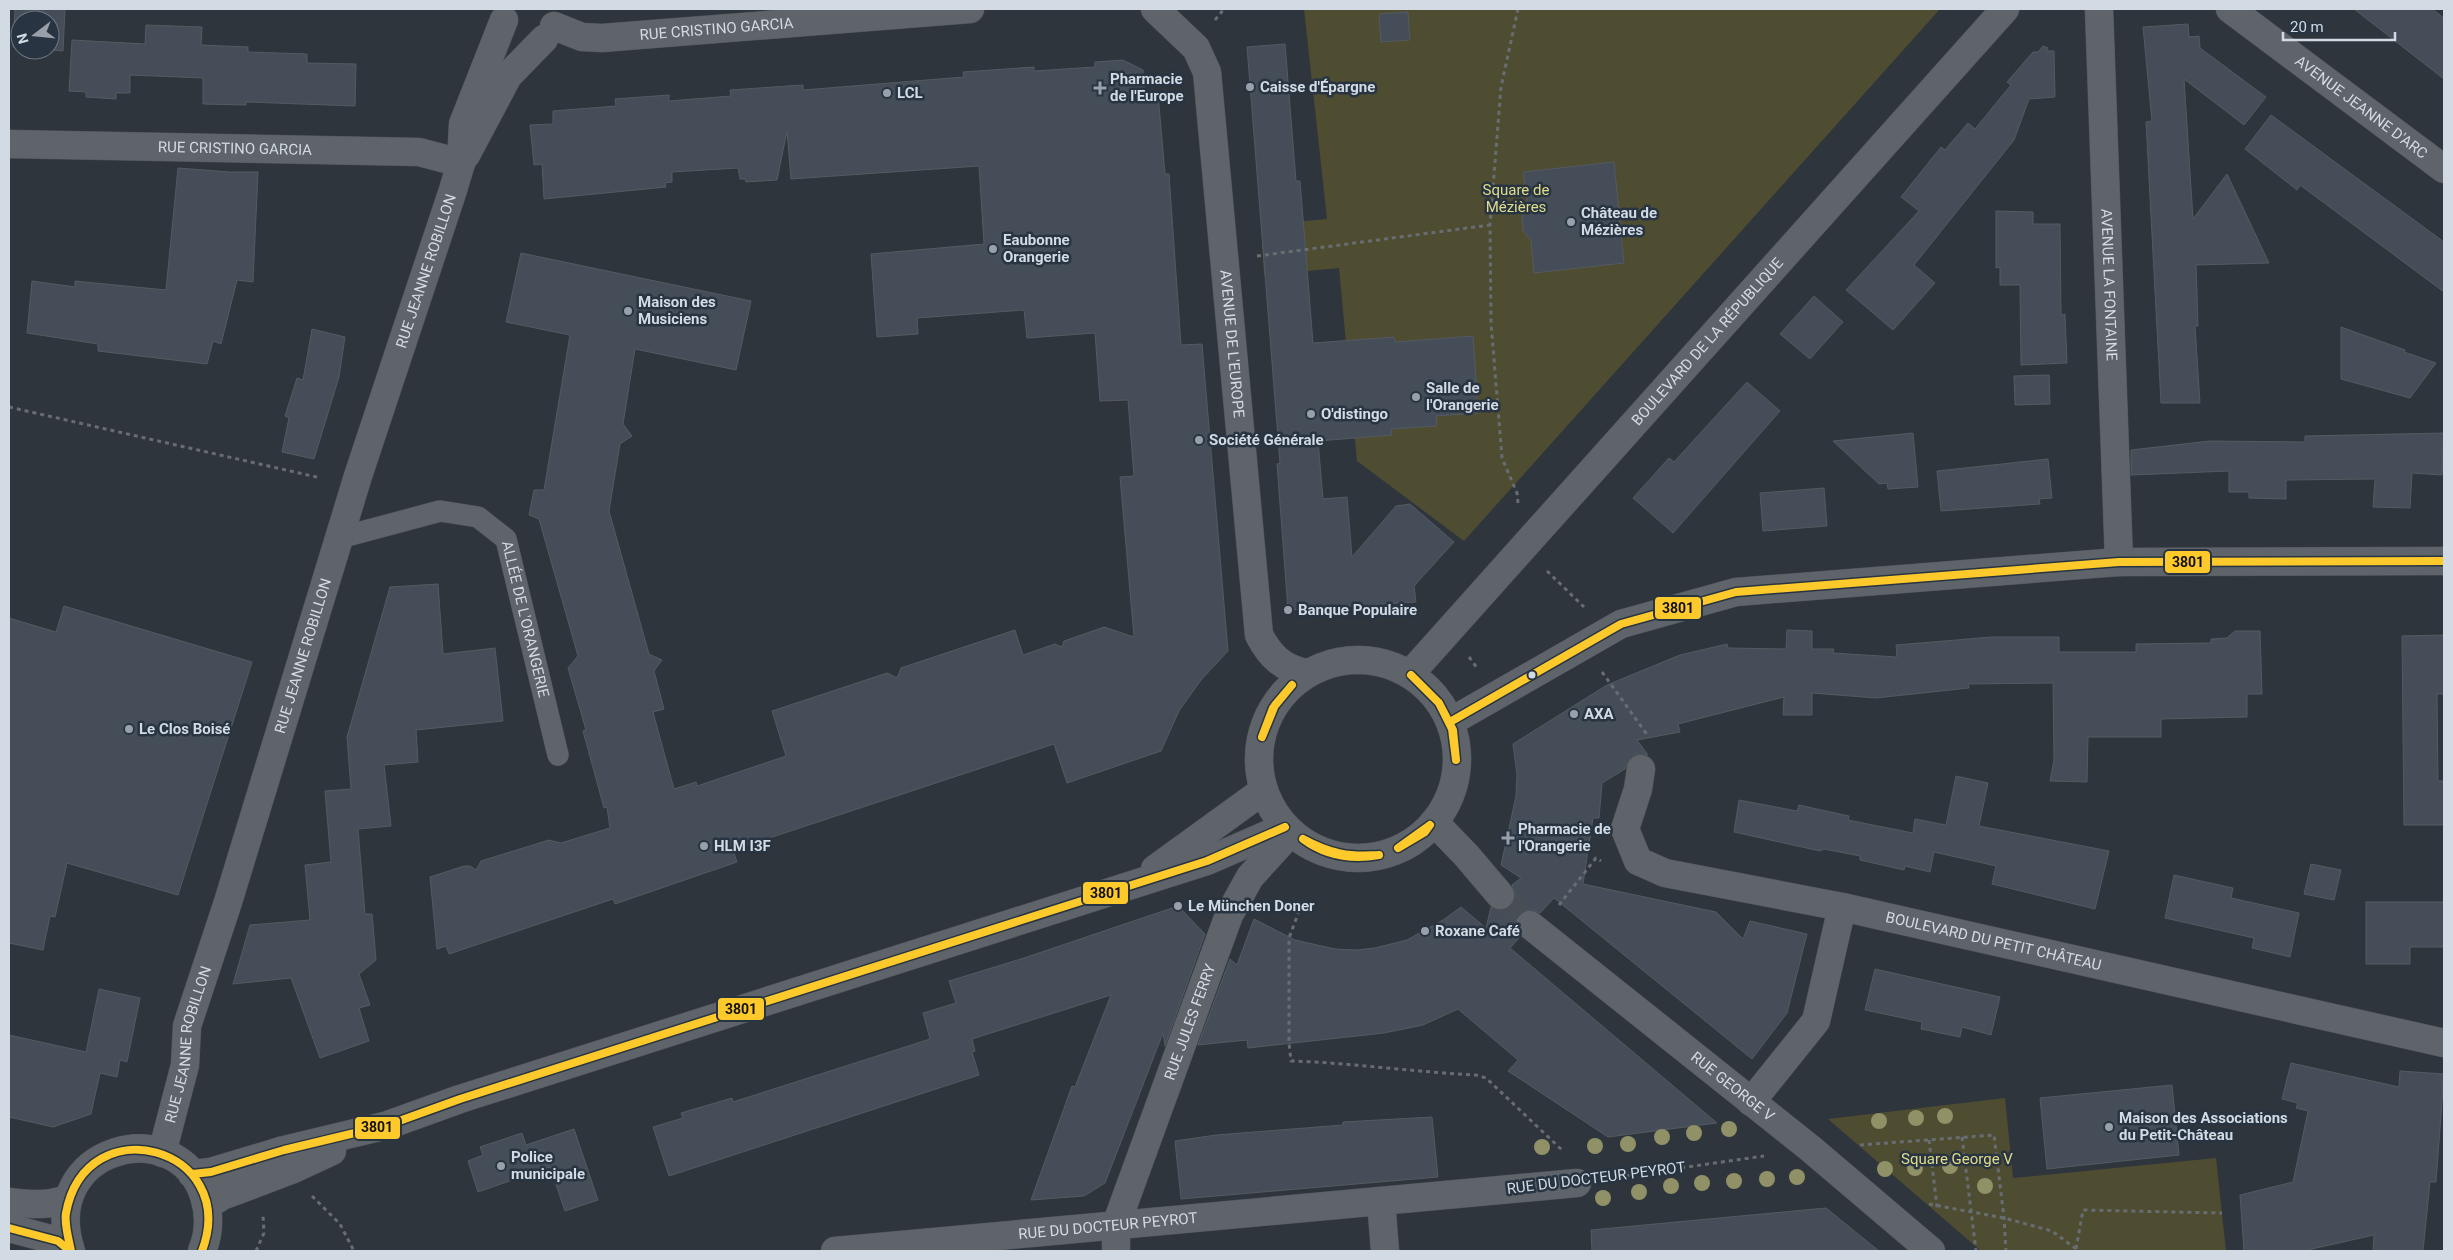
<svg xmlns="http://www.w3.org/2000/svg" width="2453" height="1260" font-family="Roboto,sans-serif">
  <style>
    .green { fill: #4e4d32 }
    .building { fill: #454e58; stroke: #545a60 }
    .lines { fill: none; stroke-linecap: round; stroke-linejoin: round }
    .minor-tunnel { stroke: #474e55; stroke-width: 28; stroke-dasharray: 28 14; stroke-linecap: butt }
    .service-casing { stroke: #4c5359; stroke-width: 22 }
    .minor-casing { stroke: #4c5359; stroke-width: 29 }
    .tertiary-casing { stroke: #4c5359; stroke-width: 29 }
    .secondary-casing { stroke: #4c5359; stroke-width: 29 }
    .path { stroke: #686d72; stroke-width: 3; stroke-dasharray: 4 4; stroke-linecap: butt }
    .service { stroke: #5e646a; stroke-width: 21 }
    .minor { stroke: #5e646a; stroke-width: 28 }
    .tertiary { stroke: #5e646a; stroke-width: 28 }
    .secondary { stroke: #5e646a; stroke-width: 28 }
    .bus-1-casing { stroke: #283442; stroke-width: 11 }
    .bus-1 { stroke: #feca2b; stroke-width: 8 }
    .tree { fill: #909167 }
    .poi-dot { fill: #99a0a9; stroke: #283442; stroke-width: 2 }
    .bus-dot { fill: #d2dae3; stroke: #283442; stroke-width: 2 }
    .labels { text-anchor: middle; stroke-width: 5; stroke-linejoin: round; paint-order: stroke }
    .street-label { font-size: 15px; fill: #d2dae3; stroke: #283442 }
    .poi-label { font-size: 15px; font-weight: bold; fill: #d2dae3; stroke: #283442; text-anchor: start }
    .park-label { font-size: 15px; fill: #e0dc8a; stroke: #283442 }
    .line-badge { stroke: #283442; stroke-width: 2 }
    .pale-badge-label { font-size: 14px; text-anchor: middle; font-weight: bold; fill: #111 }
  </style>
  <rect width="100%" height="100%" fill="#2e353c"/>
  <path class="green" d="M 1304,9 L 1940,9 L 1464,541 L 1357,461 L 1339,268 L 1264,275 L 1261,225 L 1327,219 Z
    M 2005,1098 L 2013,1178 L 2216,1158 L 2226,1251 L 1981,1251 L 1828,1119 Z"/>
  <path class="building" d="M 15,9 L 65,9 L 63,51 L 50,50 L 50,20 L 20,20 L 20,47 L 13,47 Z
    M 2354,9 L 2432,9 L 2444,18 L 2444,79 Z
    M 1408,12 L 1410,40 L 1381,42 L 1379,14 Z
    M 2188,24 L 2189,37 L 2199,36 L 2200,48 L 2266,97 L 2244,125 L 2184,79 L 2193,219 L 2227,174 L 2269,263 L 2196,265 L 2198,326 L 2195,326 L 2200,403 L 2161,403 L 2146,122 L 2152,121 L 2143,27 Z
    M 146,25 L 202,27 L 201,45 L 248,47 L 248,52 L 307,54 L 307,63 L 356,64 L 355,106 L 246,102 L 246,105 L 203,104 L 203,78 L 130,75 L 130,93 L 116,93 L 116,99 L 86,97 L 86,92 L 69,91 L 72,40 L 145,44 Z
    M 1285,44 L 1296,181 L 1300,181 L 1313,343 L 1394,337 L 1395,342 L 1473,336 L 1478,413 L 1436,416 L 1437,426 L 1391,429 L 1392,435 L 1318,441 L 1323,499 L 1347,497 L 1352,557 L 1396,506 L 1410,504 L 1454,542 L 1414,586 L 1416,602 L 1288,610 L 1277,464 L 1280,463 L 1247,47 Z
    M 2043,46 L 2048,48 L 2046,51 L 2054,51 L 2055,97 L 2029,99 L 2014,140 L 1914,265 L 1935,283 L 1893,330 L 1846,290 L 1919,211 L 1901,197 L 1941,147 L 1945,150 L 1968,123 L 1975,129 L 2011,85 L 2007,82 L 2033,52 L 2038,52 Z
    M 1123,60 L 1143,70 L 1145,94 L 1158,94 L 1165,174 L 1169,174 L 1181,345 L 1202,344 L 1228,651 L 1201,680 L 1179,711 L 1161,751 L 1067,783 L 1054,744 L 733,850 L 737,862 L 615,904 L 613,899 L 449,954 L 446,946 L 437,949 L 430,877 L 464,866 L 470,866 L 476,870 L 481,861 L 549,840 L 561,843 L 610,828 L 607,807 L 604,808 L 583,731 L 586,730 L 568,668 L 578,656 L 539,519 L 529,515 L 534,490 L 544,490 L 570,335 L 506,322 L 521,253 L 751,301 L 736,370 L 635,349 L 623,424 L 632,436 L 620,444 L 609,511 L 649,654 L 662,660 L 654,671 L 664,709 L 653,712 L 674,789 L 696,782 L 697,786 L 786,756 L 772,711 L 887,673 L 897,678 L 901,668 L 1015,630 L 1023,655 L 1055,644 L 1062,647 L 1064,641 L 1104,627 L 1134,637 L 1120,477 L 1134,476 L 1128,400 L 1100,401 L 1095,333 L 1027,338 L 1024,310 L 917,318 L 918,334 L 877,337 L 871,254 L 984,244 L 979,166 L 791,179 L 787,131 L 777,180 L 746,182 L 745,179 L 740,179 L 738,168 L 672,172 L 672,182 L 665,183 L 666,187 L 544,199 L 542,164 L 534,165 L 530,125 L 553,124 L 553,111 L 616,106 L 615,99 L 669,95 L 669,101 L 731,96 L 730,90 L 803,85 L 803,90 L 964,77 L 963,72 L 1034,67 L 1034,71 L 1095,67 L 1095,62 Z
    M 2271,115 L 2444,242 L 2444,292 L 2300,185 L 2297,190 L 2245,149 Z
    M 1614,162 L 1624,263 L 1534,273 L 1531,240 L 1523,231 L 1522,214 L 1528,206 L 1523,172 Z
    M 178,168 L 230,172 L 258,172 L 253,282 L 237,280 L 221,344 L 213,341 L 207,364 L 98,351 L 98,344 L 27,333 L 32,281 L 75,287 L 75,281 L 166,290 Z
    M 1996,211 L 2033,212 L 2033,224 L 2060,224 L 2061,315 L 2065,314 L 2067,363 L 2021,365 L 2020,285 L 2000,285 L 2000,267 L 1996,268 Z
    M 1814,296 L 1843,322 L 1810,359 L 1780,334 Z
    M 2341,327 L 2405,350 L 2404,352 L 2436,363 L 2410,398 L 2341,379 Z
    M 312,329 L 345,337 L 339,377 L 314,459 L 282,452 L 289,418 L 285,416 L 297,378 L 303,380 Z
    M 2049,375 L 2050,404 L 2015,405 L 2014,376 Z
    M 1747,382 L 1780,411 L 1673,533 L 1633,498 L 1669,458 L 1674,462 Z
    M 1913,433 L 1918,487 L 1888,489 L 1887,483 L 1879,484 L 1833,441 Z
    M 2444,433 L 2442,475 L 2412,473 L 2410,508 L 2373,507 L 2375,479 L 2286,480 L 2286,499 L 2249,498 L 2249,492 L 2229,492 L 2229,471 L 2131,475 L 2131,450 L 2210,441 L 2305,442 L 2305,436 Z
    M 2048,459 L 2052,498 L 2039,499 L 2040,504 L 1941,511 L 1937,471 Z
    M 1824,488 L 1827,526 L 1763,531 L 1760,493 Z
    M 438,584 L 443,654 L 495,648 L 503,721 L 416,730 L 418,762 L 384,765 L 391,826 L 358,829 L 365,914 L 372,914 L 376,960 L 359,974 L 370,1005 L 359,1008 L 369,1041 L 320,1058 L 291,978 L 233,984 L 250,925 L 310,920 L 305,865 L 331,862 L 325,791 L 351,789 L 347,737 L 390,587 Z
    M 64,606 L 252,662 L 178,895 L 67,863 L 55,917 L 50,916 L 43,950 L 9,943 L 9,618 L 56,632 Z
    M 1787,630 L 1812,631 L 1812,649 L 1834,649 L 1833,653 L 1897,657 L 1896,645 L 1992,637 L 2059,637 L 2059,652 L 2136,652 L 2136,644 L 2211,643 L 2211,639 L 2227,638 L 2235,631 L 2260,631 L 2262,694 L 2247,694 L 2247,717 L 2161,719 L 2161,737 L 2088,737 L 2087,782 L 2050,781 L 2054,760 L 2053,683 L 1968,684 L 1969,688 L 1876,698 L 1812,693 L 1812,715 L 1783,715 L 1784,697 L 1678,724 L 1680,732 L 1637,740 L 1648,755 L 1635,755 L 1629,760 L 1625,769 L 1602,783 L 1599,818 L 1593,818 L 1583,884 L 1716,912 L 1743,939 L 1750,921 L 1807,934 L 1787,1013 L 1752,1059 L 1554,898 L 1540,913 L 1532,910 L 1524,911 L 1518,915 L 1515,923 L 1516,931 L 1520,937 L 1510,948 L 1717,1123 L 1608,1137 L 1508,1071 L 1518,1060 L 1458,1009 L 1423,1025 L 1384,1033 L 1248,1048 L 1247,1040 L 1198,1045 L 1230,959 L 1237,965 L 1254,919 L 1295,940 L 1335,949 L 1356,950 L 1375,948 L 1407,940 L 1443,920 L 1461,907 L 1486,928 L 1491,907 L 1502,910 L 1510,907 L 1515,900 L 1515,893 L 1512,885 L 1521,878 L 1501,865 L 1516,796 L 1517,775 L 1513,744 L 1607,685 L 1680,655 L 1727,644 L 1728,648 L 1786,649 Z
    M 2444,635 L 2444,694 L 2437,694 L 2438,781 L 2444,781 L 2444,825 L 2404,825 L 2402,636 Z
    M 1956,776 L 1988,783 L 1979,826 L 2109,851 L 2095,909 L 1992,884 L 1996,866 L 1934,852 L 1930,872 L 1905,866 L 1904,870 L 1860,860 L 1860,856 L 1824,849 L 1820,851 L 1734,832 L 1739,800 L 1797,811 L 1799,805 L 1849,816 L 1848,820 L 1913,833 L 1915,819 L 1946,825 Z
    M 2311,864 L 2341,870 L 2334,900 L 2304,894 Z
    M 2174,875 L 2233,888 L 2231,898 L 2299,913 L 2290,957 L 2252,948 L 2254,938 L 2165,918 Z
    M 2366,902 L 2444,902 L 2444,947 L 2410,947 L 2410,964 L 2366,964 Z
    M 1178,906 L 1205,934 L 1165,1046 L 1163,1033 L 1105,1183 L 1084,1196 L 1031,1200 L 1072,1086 L 1075,1087 L 1111,995 L 972,1039 L 975,1051 L 972,1052 L 979,1075 L 669,1176 L 653,1127 L 683,1118 L 681,1113 L 732,1098 L 733,1102 L 930,1039 L 923,1013 L 956,1003 L 949,981 L 1024,958 Z
    M 1875,969 L 2000,997 L 1991,1035 L 1962,1027 L 1960,1037 L 1921,1029 L 1922,1022 L 1865,1010 Z
    M 99,989 L 140,998 L 127,1062 L 120,1060 L 117,1077 L 100,1073 L 91,1114 L 53,1127 L 9,1117 L 9,1035 L 86,1052 Z
    M 2291,1063 L 2399,1087 L 2400,1071 L 2444,1074 L 2436,1182 L 2430,1182 L 2423,1251 L 2373,1251 L 2374,1235 L 2303,1251 L 2244,1251 L 2240,1195 L 2293,1182 L 2308,1111 L 2296,1108 L 2298,1103 L 2282,1099 Z
    M 2172,1085 L 2179,1155 L 2047,1169 L 2040,1098 Z
    M 1432,1117 L 1438,1177 L 1181,1199 L 1175,1141 L 1216,1135 L 1343,1125 L 1343,1122 Z
    M 574,1129 L 598,1200 L 565,1211 L 550,1167 L 478,1192 L 468,1161 L 483,1155 L 480,1147 L 522,1133 L 526,1145 Z
    M 1826,1208 L 1879,1251 L 1592,1251 L 1591,1230 Z"/>
  <g class="lines">
    <path class="minor-tunnel" d="M 1500,895 L 1530,925"/>
    <defs>
      <g id="service">
        <path id="s1" d="M 339,538 L 440,511 L 478,517 L 506,539 L 558,755"/>
      </g>
      <g id="minor">
        <path id="s2" d="M 2099,9 L 2119,562"/>
        <path id="s3" d="M 9,144 L 419,152 L 461,163"/>
        <path id="s4" d="M 1641,769 L 1638,789 L 1625,829 L 1638,861 L 1665,873 L 1842,907 L 2444,1043"/>
        <path d="M 1434,822 L 1466,855 L 1500,895"/>
        <path id="s5" d="M 1530,925 L 1811,1149 L 1931,1251"/>
        <path d="M 1751,1102 L 1816,1021 L 1842,907"/>
        <path d="M 1381,1201 L 1385,1251"/>
        <path id="s6" d="M 835,1251 L 1577,1183"/>
        <path id="s7" d="M 1116,1251 L 1116,1225 L 1229,915 L 1250,877 L 1291,832"/>
      </g>
      <g id="tertiary">
        <path id="s8" d="M 1155,9 L 1196,48 L 1207,72 L 1259,635 C 1270,656 1282,668 1306,673"/>
        <path id="s9" d="M 2230,9 L 2444,169"/>
        <path id="s10" d="M 554,26 L 582,37 L 602,38 L 970,9"/>
        <path d="M 466,155 L 508,76 L 544,39"/>
        <path id="s11" d="M 1410,674 L 2005,9"/>
        <path id="s12" d="M 162,1153 L 185,1065 L 187,1026 L 228,902 L 358,476 L 453,190 L 461,163 L 463,124 L 504,20"/>
      </g>
      <path id="secondary" d="M1259 759a99 99 0 1 1 198 0a99 99 0 1 1-198 0Z
        M 1450,722 L 1621,624 L 1736,592 L 2119,562 L 2444,561
        M 1155,869 L 1264,790
        M 192,1174 L 211,1172 L 284,1150 L 388,1125 L 460,1099 L 1207,861 L 1285,827
        M 9,1202 C 28,1204 49,1207 68,1198
        M 208,1209 L 211,1203 L 222,1196 L 291,1170 L 332,1151
        M 9,1228 L 58,1241 L 70,1251
        M 71,1251 C 37,1147 177,1111 204,1196 C 210,1215 210,1232 202,1251"/>
    </defs>
    <use href="#service" class="service-casing"/>
    <use href="#minor" class="minor-casing"/>
    <use href="#tertiary" class="tertiary-casing"/>
    <use href="#secondary" class="secondary-casing"/>
    <path class="path" d="M 1215,20 L 1224,9
      M 1257,256 L 1490,225
      M 9,407 L 321,478
      M 1518,503 L 1517,493 L 1502,458 L 1491,322 L 1490,225 L 1501,87 L 1518,9
      M 1547,571 L 1584,607
      M 1469,657 L 1477,668
      M 1602,672 L 1648,736
      M 1302,903 L 1289,938 L 1289,1043 L 1291,1061 C 1353,1063 1414,1072 1476,1075 L 1486,1078 L 1562,1150
      M 1559,905 L 1596,858 L 1601,861
      M 1962,1137 L 1976,1251
      M 1929,1140 L 1937,1207
      M 1860,1145 L 1994,1135 L 2004,1218 L 2006,1251
      M 1610,1178 L 1764,1156
      M 312,1196 L 340,1224 L 354,1251
      M 1929,1204 L 2004,1218 L 2052,1231 L 2079,1251
      M 2076,1249 L 2083,1210 L 2222,1213
      M 256,1251 L 264,1233 L 263,1216"/>
    <use href="#service" class="service"/>
    <use href="#minor" class="minor"/>
    <use href="#tertiary" class="tertiary"/>
    <use href="#secondary" class="secondary"/>
    <defs>
      <path id="bus-1" d="M 1411,675 L 1439,703
        M 1411,675 L 1439,703
        M 1439,703 L 1453,730 L 1456,760
        M 1439,703 L 1452,729 L 1456,760
        M 1450,722 L 1621,624 L 1736,592 L 2119,562 L 2444,561
        M 1262,737 L 1275,705 L 1292,685
        M 1262,737 L 1273,708 L 1292,685
        M 1303,839 C 1331,854 1348,857 1379,855
        M 1303,839 C 1326,856 1351,860 1379,855
        M 1398,848 L 1430,825
        M 1398,848 L 1425,832 L 1430,825
        M 192,1174 L 211,1172 L 284,1150 L 388,1125 L 460,1099 L 1207,861 L 1285,827
        M 9,1228 L 58,1241 L 70,1251
        M 71,1251 C 69,1240 64,1224 66,1213 C 86,1105 241,1147 202,1251"/>
    </defs>
    <use href="#bus-1" class="bus-1-casing"/>
    <use href="#bus-1" class="bus-1"/>
  </g>
  <g class="tree">
    <circle cx="1945" cy="1116" r="8"/>
    <circle cx="1916" cy="1118" r="8"/>
    <circle cx="1879" cy="1121" r="8"/>
    <circle cx="1729" cy="1129" r="8"/>
    <circle cx="1694" cy="1133" r="8"/>
    <circle cx="1662" cy="1137" r="8"/>
    <circle cx="1628" cy="1144" r="8"/>
    <circle cx="1595" cy="1146" r="8"/>
    <circle cx="1542" cy="1147" r="8"/>
    <circle cx="1950" cy="1166" r="8"/>
    <circle cx="1915" cy="1168" r="8"/>
    <circle cx="1885" cy="1169" r="8"/>
    <circle cx="1797" cy="1177" r="8"/>
    <circle cx="1767" cy="1179" r="8"/>
    <circle cx="1734" cy="1181" r="8"/>
    <circle cx="1702" cy="1183" r="8"/>
    <circle cx="1671" cy="1186" r="8"/>
    <circle cx="1985" cy="1186" r="8"/>
    <circle cx="1639" cy="1192" r="8"/>
    <circle cx="1603" cy="1198" r="8"/>
  </g>
  <g class="poi-dot">
    <circle cx="1250" cy="87" r="5"/>
    <path d="M1097.5 80.5h5v5h5v5h-5v5h-5v-5h-5v-5h5z"/>
    <circle cx="887" cy="93" r="5"/>
    <circle cx="1571" cy="222" r="5"/>
    <circle cx="993" cy="249" r="5"/>
    <circle cx="628" cy="311" r="5"/>
    <circle cx="1416" cy="397" r="5"/>
    <circle cx="1311" cy="414" r="5"/>
    <circle cx="1199" cy="440" r="5"/>
    <circle cx="1288" cy="610" r="5"/>
    <circle cx="1574" cy="714" r="5"/>
    <circle cx="129" cy="729" r="5"/>
    <path d="M1505.5 830.5h5v5h5v5h-5v5h-5v-5h-5v-5h5z"/>
    <circle cx="704" cy="846" r="5"/>
    <circle cx="1178" cy="906" r="5"/>
    <circle cx="1425" cy="931" r="5"/>
    <circle cx="2109" cy="1127" r="5"/>
    <circle cx="501" cy="1166" r="5"/>
  </g>
  <circle class="bus-dot" cx="1532" cy="675" r="4.5"/>
  <g class="labels">
    <g class="street-label">
      <text dy="5" stroke="none"><textPath href="#s10" startOffset="165">RUE CRISTINO GARCIA</textPath></text>
      <text dy="5" stroke="none"><textPath href="#s9" startOffset="164">AVENUE JEANNE D'ARC</textPath></text>
      <text dy="5" stroke="none"><textPath href="#s3" startOffset="226">RUE CRISTINO GARCIA</textPath></text>
      <text dy="5" stroke="none"><textPath href="#s12" startOffset="922">RUE JEANNE ROBILLON</textPath></text>
      <text dy="5" stroke="none"><textPath href="#s2" startOffset="276">AVENUE LA FONTAINE</textPath></text>
      <text dy="5" stroke="none"><textPath href="#s11" startOffset="446">BOULEVARD DE LA RÉPUBLIQUE</textPath></text>
      <text dy="5" stroke="none"><textPath href="#s8" startOffset="356">AVENUE DE L'EUROPE</textPath></text>
      <text dy="5" stroke="none"><textPath href="#s1" startOffset="261">ALLÉE DE L'ORANGERIE</textPath></text>
      <text dy="5" stroke="none"><textPath href="#s12" startOffset="518">RUE JEANNE ROBILLON</textPath></text>
      <text dy="5" stroke="none"><textPath href="#s4" startOffset="462">BOULEVARD DU PETIT CHÂTEAU</textPath></text>
      <text dy="5" stroke="none"><textPath href="#s7" startOffset="242">RUE JULES FERRY</textPath></text>
      <text dy="5" stroke="none"><textPath href="#s12" startOffset="112">RUE JEANNE ROBILLON</textPath></text>
      <text dy="5" stroke="none"><textPath href="#s5" startOffset="259">RUE GEORGE V</textPath></text>
      <text transform="translate(1596 1178) rotate(-7)" y="5">RUE DU DOCTEUR PEYROT</text>
      <text dy="5" stroke="none"><textPath href="#s6" startOffset="274">RUE DU DOCTEUR PEYROT</textPath></text>
    </g>
    <g class="poi-label">
      <text x="1110" y="84">Pharmacie<tspan x="1110" dy="17">de l'Europe</tspan></text>
      <text x="1260" y="92">Caisse d'Épargne</text>
      <text x="897" y="98">LCL</text>
      <text x="1581" y="218">Château de<tspan x="1581" dy="17">Mézières</tspan></text>
      <text x="1003" y="245">Eaubonne<tspan x="1003" dy="17">Orangerie</tspan></text>
      <text x="638" y="307">Maison des<tspan x="638" dy="17">Musiciens</tspan></text>
      <text x="1426" y="393">Salle de<tspan x="1426" dy="17">l'Orangerie</tspan></text>
      <text x="1321" y="419">O'distingo</text>
      <text x="1209" y="445">Société Générale</text>
      <text x="1298" y="615">Banque Populaire</text>
      <text x="1584" y="719">AXA</text>
      <text x="139" y="734">Le Clos Boisé</text>
      <text x="1518" y="834">Pharmacie de<tspan x="1518" dy="17">l'Orangerie</tspan></text>
      <text x="714" y="851">HLM I3F</text>
      <text x="1188" y="911">Le München Doner</text>
      <text x="1435" y="936">Roxane Café</text>
      <text x="2119" y="1123">Maison des Associations<tspan x="2119" dy="17">du Petit-Château</tspan></text>
      <text x="511" y="1162">Police<tspan x="511" dy="17">municipale</tspan></text>
    </g>
    <g class="park-label">
      <text x="1516" y="195">Square de<tspan x="1516" dy="17">Mézières</tspan></text>
      <text x="1957" y="1164">Square George V</text>
    </g>
  </g>
  <g class="line-badge">
    <rect x="2164" y="550" width="47" height="24" rx="5" fill="#feca2b"/>
    <rect x="1654" y="596" width="48" height="24" rx="5" fill="#feca2b"/>
    <rect x="1082" y="881" width="47" height="24" rx="5" fill="#feca2b"/>
    <rect x="717" y="997" width="48" height="24" rx="5" fill="#feca2b"/>
    <rect x="354" y="1116" width="47" height="24" rx="5" fill="#feca2b"/>
  </g>
  <g class="pale-badge-label">
    <text x="2188" y="567">3801</text>
    <text x="1678" y="613">3801</text>
    <text x="1106" y="898">3801</text>
    <text x="741" y="1014">3801</text>
    <text x="377" y="1132">3801</text>
  </g>
  <rect width="2453" height="1260" fill="none" stroke="#d2dae3" stroke-width="20"/>
  <g transform="translate(35 35) rotate(254)"><circle r="24" fill="#283442" stroke="#6c7682"/>
  <path d="M0-4L9 19L0 12L-9 19Z" fill="#99a0a9"/>
  <text y="-8" font-size="14" font-weight="bold" text-anchor="middle" fill="#d2dae3">N</text>
  </g>
  <path d="M2283 32v8h112v-8" fill="none" stroke="#d2dae3" stroke-width="2.5"/>
  <text x="2290" y="32" font-size="15" fill="#d2dae3" stroke="#283442" stroke-width="4" paint-order="stroke">20 m</text>
</svg>
